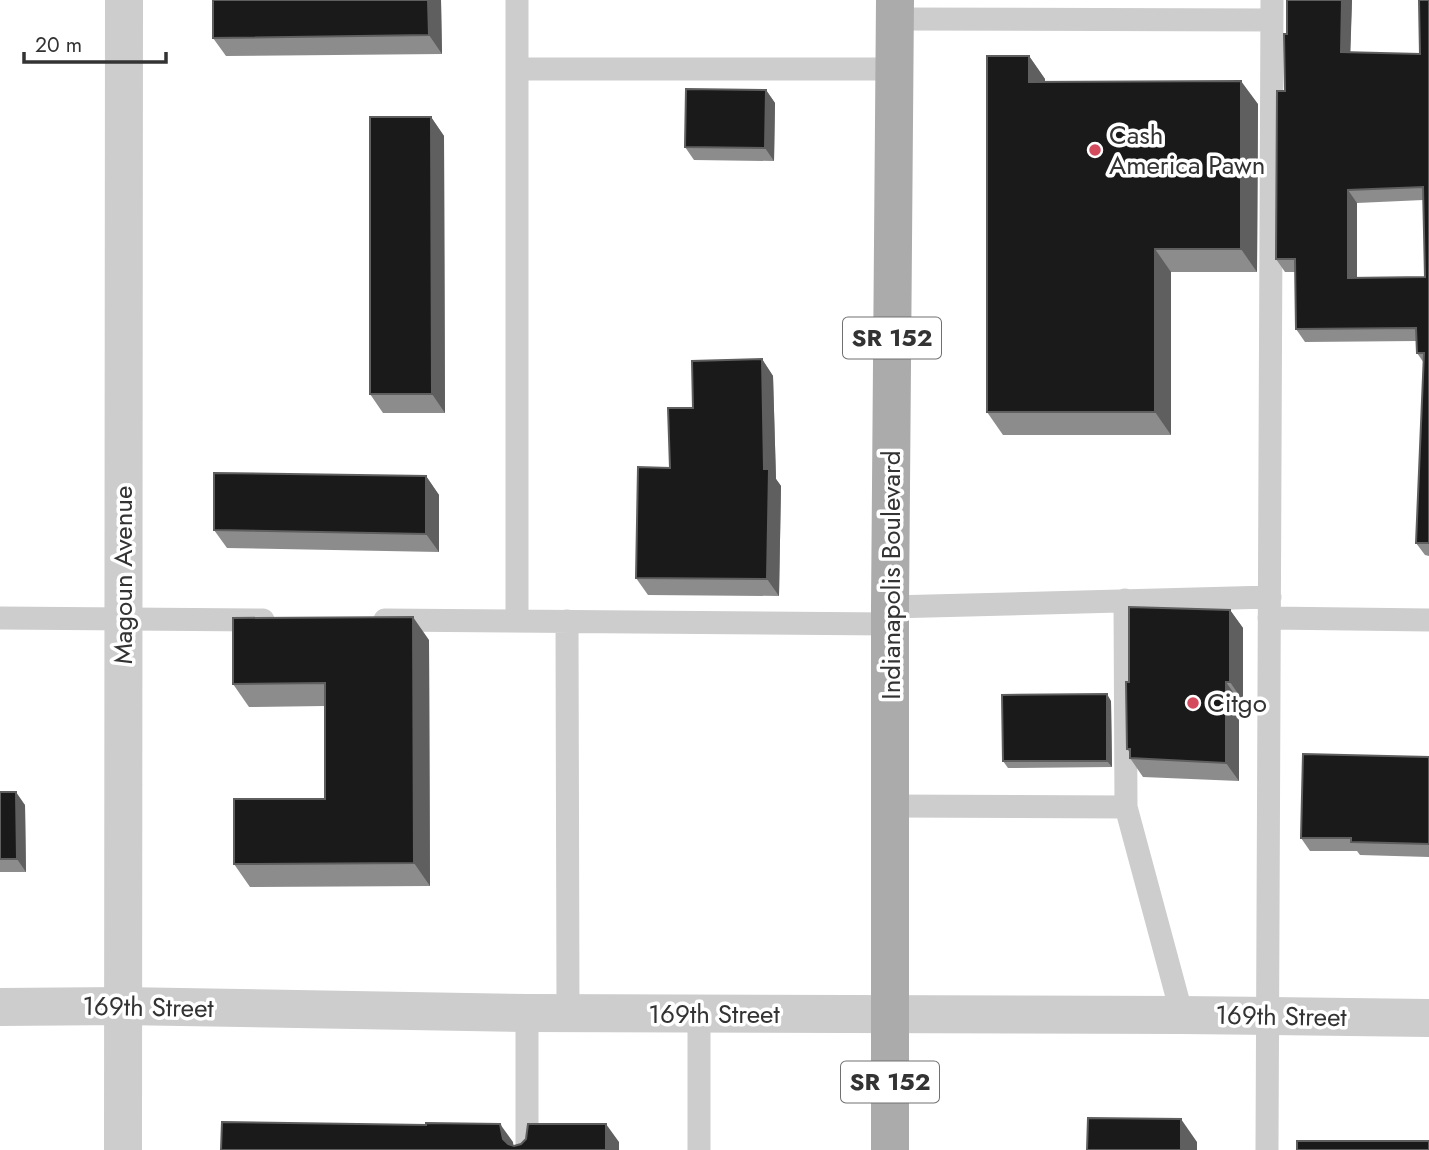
<svg xmlns="http://www.w3.org/2000/svg" width="1429" height="1150" font-family="Jost,sans-serif">
  <style>
    .lines { fill: none; stroke-linecap: round; stroke-linejoin: round }
    .service { stroke: #cdcdcd; stroke-width: 23 }
    .minor { stroke: #cdcdcd; stroke-width: 38 }
    .tertiary { stroke: #cdcdcd; stroke-width: 38 }
    .primary { stroke: #ababab; stroke-width: 38 }
    .wall { fill: #8c8c8c; fill-rule: evenodd }
    .shaded-wall { fill: #5f5f5f }
    .building { fill: #1a1a1a; stroke: #5f5f5f; stroke-width: 2; fill-rule: evenodd }
    .poi-dot { fill: #d34b5d; stroke: #fff; stroke-width: 2.5 }
    .labels { text-anchor: middle; stroke-width: 7; stroke-linejoin: round; paint-order: stroke }
    .shield { fill: #fff; stroke: #707070; stroke-width: 2 }
    .shield-label { font-size: 24px; font-weight: bold; fill: #333 }
    .poi-label { font-size: 26px; fill: #333; stroke: #fff; text-anchor: start }
    .street-label { font-size: 26px; fill: #333; stroke: #fff }
  </style>
  <rect width="100%" height="100%" fill="#fff"/>
  <g class="lines">
    <path class="service" d="M 895,19 L 1272,20
      M 517,69 L 894,69
      M 1125,600 L 1126,807 L 1182,1015
      M 890,607 L 1270,597
      M 0,618 L 263,620
      M 1269,618 L 1429,620
      M 385,620 L 890,624
      M 517,621 L 517,0
      M 567,621 L 568,1013
      M 890,806 L 1126,807
      M 527,1150 L 527,1013
      M 699,1150 L 699,1013
      M 1267,1150 L 1272,0"/>
    <path class="minor" d="M 123,1150 L 124,0"/>
    <path class="tertiary" d="M 0,1007 L 122,1006 L 527,1013 L 1182,1015 L 1429,1018"/>
    <path class="primary" d="M 890,1150 L 890,607 L 895,0"/>
  </g>
  <path class="wall" d="M 441,0 L 442,54 L 226,56 L 213,38 Z
    M 1287,0 L 1352,0 L 1350,52 L 1420,54 L 1429,0 L 1429,556 L 1425,555 L 1416,543 L 1424,363 L 1417,353 L 1417,341 L 1305,342 L 1296,329 L 1295,272 L 1285,272 L 1276,259 L 1285,91 ZM 1423,200 L 1425,277 L 1357,278 L 1357,203 Z
    M 1029,56 L 1045,79 L 1045,82 L 1258,104 L 1257,272 L 1171,272 L 1171,435 L 1003,435 L 987,412 Z
    M 766,90 L 775,103 L 774,161 L 694,160 L 685,147 Z
    M 431,117 L 444,136 L 445,413 L 383,413 L 370,394 Z
    M 762,359 L 773,376 L 776,479 L 781,486 L 779,596 L 648,595 L 636,578 L 693,408 Z
    M 426,476 L 439,495 L 439,552 L 227,548 L 214,530 Z
    M 1230,610 L 1243,628 L 1243,701 L 1239,701 L 1239,781 L 1143,777 L 1130,758 L 1130,753 L 1127,749 L 1129,682 Z
    M 429,640 L 430,886 L 250,887 L 234,864 L 325,799 L 325,706 L 249,707 L 233,684 Z
    M 1111,701 L 1112,767 L 1008,768 L 1003,761 Z
    M 1429,757 L 1429,857 L 1360,855 L 1357,851 L 1310,851 L 1301,838 Z
    M 0,792 L 25,805 L 26,872 L 0,872 Z"/>
  <path class="shaded-wall" d="M 428,0 L 441,0 L 442,54 L 429,35 Z
    M 1342,0 L 1352,0 L 1350,65 L 1341,52 Z
    M 1029,56 L 1045,79 L 1045,105 L 1029,82 Z
    M 1241,81 L 1258,104 L 1257,272 L 1241,249 Z
    M 766,90 L 775,103 L 774,161 L 765,148 Z
    M 431,117 L 444,136 L 445,413 L 432,394 Z
    M 1348,190 L 1357,203 L 1357,291 L 1348,278 Z
    M 1155,249 L 1171,272 L 1171,435 L 1155,412 Z
    M 762,359 L 773,376 L 776,479 L 781,486 L 779,596 L 767,579 Z
    M 426,476 L 439,495 L 439,552 L 426,534 Z
    M 1230,610 L 1243,628 L 1243,701 L 1230,682 Z
    M 413,617 L 429,640 L 430,886 L 414,863 Z
    M 1226,682 L 1239,701 L 1239,781 L 1226,763 Z
    M 1107,694 L 1111,701 L 1112,767 L 1107,761 Z
    M 16,792 L 25,805 L 26,872 L 17,859 Z
    M 1181,1119 L 1197,1142 L 1197,1150 L 1181,1150 Z
    M 500,1124 L 513,1142 L 514,1150 L 503,1139 Z
    M 606,1124 L 619,1142 L 619,1150 L 606,1150 Z"/>
  <path class="building" d="M 213,0 L 428,0 L 429,35 L 213,38 Z
    M 1287,0 L 1342,0 L 1341,52 L 1420,54 L 1419,0 L 1429,0 L 1429,543 L 1416,543 L 1424,353 L 1417,353 L 1416,328 L 1296,329 L 1295,259 L 1276,259 L 1277,91 L 1285,91 L 1284,34 L 1287,34 ZM 1423,187 L 1425,277 L 1348,278 L 1348,190 Z
    M 987,56 L 1029,56 L 1029,82 L 1241,81 L 1241,249 L 1155,249 L 1155,412 L 987,412 Z
    M 686,89 L 766,90 L 765,148 L 685,147 Z
    M 370,117 L 431,117 L 432,394 L 370,394 Z
    M 762,359 L 764,469 L 769,469 L 767,579 L 636,578 L 638,467 L 670,468 L 668,408 L 693,408 L 692,361 Z
    M 214,473 L 426,476 L 426,534 L 214,530 Z
    M 1129,607 L 1230,610 L 1230,682 L 1226,682 L 1226,763 L 1130,758 L 1130,749 L 1127,749 L 1126,682 L 1129,682 Z
    M 413,617 L 414,863 L 234,864 L 234,799 L 325,799 L 325,683 L 233,684 L 233,618 Z
    M 1107,694 L 1107,761 L 1003,761 L 1002,695 Z
    M 1303,754 L 1429,757 L 1429,844 L 1351,842 L 1351,838 L 1301,838 Z
    M 0,792 L 16,792 L 17,859 L 0,859 Z
    M 1088,1118 L 1181,1119 L 1181,1150 L 1087,1150 Z
    M 222,1122 L 426,1125 L 426,1123 L 500,1124 L 503,1139 L 508,1144 L 514,1146 L 521,1144 L 526,1139 L 528,1124 L 606,1124 L 606,1150 L 221,1150 Z
    M 1297,1141 L 1429,1141 L 1429,1150 L 1297,1150 Z"/>
  <g class="poi-dot">
    <circle cx="1095" cy="150" r="7"/>
    <circle cx="1193" cy="703" r="7"/>
  </g>
  <g class="labels">
    <g class="shield">
      <rect x="843" y="317.5" width="98" height="41" rx="5"/>
      <rect x="841" y="1061.5" width="98" height="41" rx="5"/>
    </g>
    <g class="shield-label">
      <text x="892" y="346">SR 152</text>
      <text x="890" y="1090">SR 152</text>
    </g>
    <g class="poi-label">
      <text x="1109" y="144">Cash<tspan x="1109" dy="30">America Pawn</tspan></text>
      <text x="1207" y="712">Citgo</text>
    </g>
    <g class="street-label">
      <text transform="translate(123 575) rotate(-90)" y="9">Magoun Avenue</text>
      <text transform="translate(891 575) rotate(-90)" y="9">Indianapolis Boulevard</text>
      <text transform="translate(148 1007) rotate(1)" y="9">169th Street</text>
      <text x="714" y="1023">169th Street</text>
      <text transform="translate(1281 1016) rotate(1)" y="9">169th Street</text>
    </g>
  </g>
  <path d="M24 52v10h142v-10" fill="none" stroke="#333333" stroke-width="3.5"/>
  <text x="35" y="52" font-size="21" fill="#333333" stroke="#ffffff" stroke-width="5" paint-order="stroke">20 m</text>
</svg>
